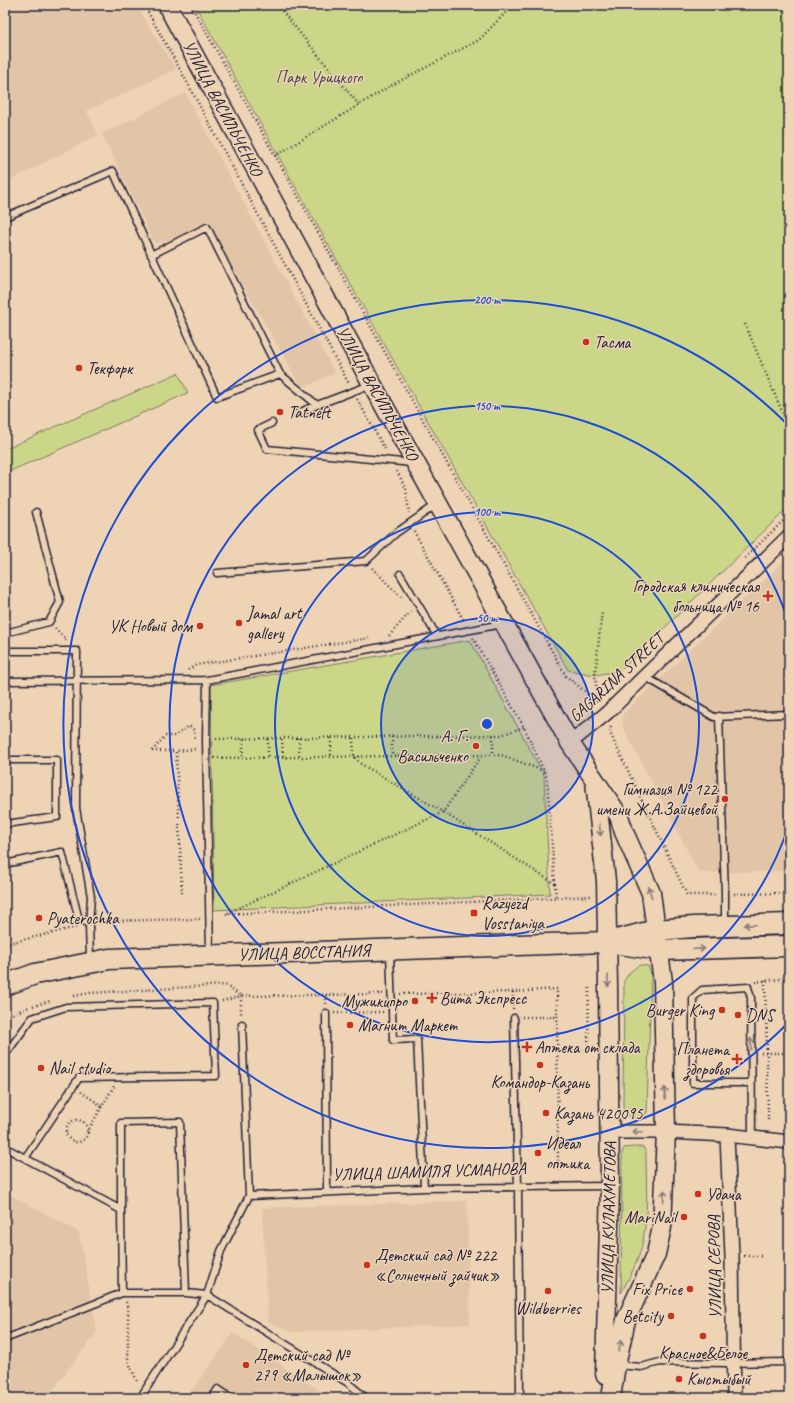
<svg xmlns="http://www.w3.org/2000/svg" width="794" height="1403" font-family="Caveat,sans-serif">
  <style>
    .built { fill: #e2c5a6 }
    .green { fill: #cbd689; stroke: #767c62 }
    .lines { fill: none; stroke-linecap: round; stroke-linejoin: round }
    .service-casing { stroke: #22223b; stroke-width: 9 }
    .minor-casing { stroke: #22223b; stroke-width: 16 }
    .secondary-casing { stroke: #22223b; stroke-width: 21 }
    .primary-casing { stroke: #22223b; stroke-width: 23 }
    .path { stroke: #22223b; stroke-width: 2.5; stroke-dasharray: 1 3; stroke-linecap: butt }
    .service { stroke: #eed3b5; stroke-width: 6 }
    .minor { stroke: #eed3b5; stroke-width: 13 }
    .secondary { stroke: #eed3b5; stroke-width: 18 }
    .primary { stroke: #eed3b5; stroke-width: 20 }
    .oneway { stroke: #887a78 }
    .ring { fill: none; stroke: #1d4ed8; stroke-width: 2 }
    .poi-dot { fill: #c8321e; stroke: #eed3b5; stroke-width: 1.5 }
    .labels { text-anchor: middle; stroke-width: 3; stroke-linejoin: round; paint-order: stroke }
    .park-label { font-size: 17px; fill: #44464b; stroke: #eed3b5 }
    .street-label { font-size: 17px; fill: #22223b; stroke: #eed3b5 }
    .poi-label { font-size: 17px; fill: #22223b; stroke: #eed3b5; text-anchor: start }
    .centre { fill: #1d4ed8; stroke: #eed3b5; stroke-width: 2 }
    .ring-label { font-size: 12px; text-anchor: middle; font-weight: bold; fill: #1d4ed8; stroke: #eed3b5; stroke-width: 3; stroke-linejoin: round; paint-order: stroke }
  </style>
  <rect width="100%" height="100%" fill="#eed3b5"/>
  <filter id="ink" filterUnits="userSpaceOnUse"><feTurbulence type="fractalNoise" baseFrequency=".025" numOctaves="2"/><feDisplacementMap in="SourceGraphic" scale="8" xChannelSelector="R" yChannelSelector="G"/><feConvolveMatrix kernelMatrix="1 2 1 2 8 2 1 2 1" color-interpolation-filters="sRGB"/></filter>
  <g filter="url(#ink)">
    <path class="built" d="M 5,5 L 136,5 L 176,69 L 87,111 L 98,135 L 5,183 Z
      M 185,93 L 335,373 L 302,388 L 208,225 L 172,239 L 155,244 L 102,134 Z
      M 789,556 L 789,871 L 699,873 L 623,727 L 623,714 Z
      M 5,1192 L 79,1232 L 97,1332 L 46,1398 L 5,1398 Z
      M 467,1201 L 470,1324 L 293,1332 L 268,1322 L 262,1208 Z
      M 233,1333 L 331,1398 L 186,1398 Z"/>
    <path class="green" d="M 195,5 L 789,5 L 789,156 L 787,157 L 789,159 L 789,507 L 620,671 L 595,675 L 568,670 L 290,177 Z
      M 178,373 L 188,393 L 8,472 L 5,465 L 5,449 Z
      M 470,640 L 544,775 L 550,894 L 214,910 L 211,685 Z
      M 639,965 L 648,966 L 651,974 L 647,1112 C 641,1122 625,1119 623,1107 L 624,981 L 630,972 Z
      M 634,1147 L 643,1147 L 646,1153 C 646,1184 649,1215 642,1245 C 638,1262 629,1278 621,1293 L 622,1153 L 624,1148 Z"/>
    <g class="lines">
      <defs>
        <path id="service" d="M 5,217 L 113,171 L 217,397 L 280,374 L 317,405 L 370,385
          M 151,255 L 207,227 L 280,374
          M 296,414 L 317,405
          M 272,423 L 258,430 L 267,449 L 412,463
          M 217,573 L 366,561 L 396,533 L 437,504
          M 400,574 L 437,636
          M 5,633 L 49,622 L 60,602 L 36,512
          M 5,651 L 77,651 L 76,808 L 91,897 L 89,925 L 90,959
          M 644,676 L 714,717 L 789,714
          M 207,680 L 206,740 L 210,953
          M 5,681 L 207,680 L 502,624
          M 719,716 L 725,894 L 725,923
          M 5,760 L 57,760 L 57,817 L 5,824
          M 5,864 L 62,852 L 78,916 L 89,925
          M 390,952 L 393,1040 L 417,1039 L 424,1188
          M 326,1013 L 327,1192
          M 514,1018 L 518,1187 L 520,1396 L 518,1398
          M 5,1055 L 32,1018 L 66,1007 L 213,1003 L 216,1076 L 79,1078 L 25,1158
          M 751,1083 L 693,1083 L 693,998 L 702,990 L 748,987 L 751,998 L 752,1137
          M 8,1149 L 121,1210 L 122,1293 L 186,1293 L 207,1295 L 221,1251 L 249,1196 L 242,1024
          M 249,1196 L 424,1188 L 608,1186
          M 121,1210 L 121,1123 L 180,1122 L 186,1293
          M 5,1339 L 122,1293
          M 617,1365 L 641,1367 L 660,1362 L 726,1363 L 789,1362
          M 140,1398 L 207,1295 L 348,1383 L 366,1398
          M 212,1398 L 218,1389 L 231,1398"/>
        <path id="minor" d="M 570,743 L 608,712 L 789,536
          M 610,1132 L 666,1132 L 727,1135 L 789,1142
          M 727,1135 L 732,1256 L 734,1398"/>
        <path id="secondary" d="M 167,5 L 372,384 L 570,743 L 619,816 L 624,832 L 651,893 L 663,982 L 666,1132 L 662,1227 L 656,1254 L 626,1320 L 616,1365 L 611,1398
          M 595,782 L 606,881 L 608,986 L 610,1186 L 605,1374"/>
        <path id="primary" d="M 617,940 L 656,930 L 694,927 L 789,924
          M 5,985 L 35,974 L 109,959 L 607,942 L 660,950 L 789,946"/>
      </defs>
      <use href="#service" class="service-casing"/>
      <use href="#minor" class="minor-casing"/>
      <use href="#secondary" class="secondary-casing"/>
      <use href="#primary" class="primary-casing"/>
      <path class="path" d="M 144,5 L 188,84 L 349,384
        M 191,5 L 566,676 L 598,702
        M 277,5 L 359,105
        M 275,156 L 390,86 L 479,40 L 513,5
        M 745,324 L 789,428
        M 357,399 L 386,451
        M 397,471 L 406,489 L 409,513
        M 414,531 L 464,621
        M 745,558 L 789,515
        M 372,568 L 401,597
        M 55,628 L 68,642
        M 389,636 L 411,611
        M 473,638 L 524,727 L 547,778 L 556,899
        M 188,670 L 196,665 L 369,638
        M 598,702 L 595,675 L 602,611
        M 611,727 L 610,733 L 687,895 L 717,895
        M 493,735 L 493,755
        M 392,737 L 392,756
        M 299,738 L 299,757
        M 331,738 L 331,757
        M 353,738 L 354,757 L 361,764 L 443,812 L 555,884
        M 216,739 L 501,735 L 524,727
        M 243,739 L 243,758
        M 268,739 L 268,757
        M 282,739 L 283,757
        M 152,751 L 165,736 L 175,736 L 189,726 L 194,730 L 195,739
        M 152,751 L 176,751
        M 214,758 L 501,755 L 544,771
        M 182,893 L 176,751 L 196,749
        M 734,894 L 789,893
        M 228,913 L 443,812 L 482,755
        M 226,914 L 591,896
        M 99,923 L 105,921 L 200,919
        M 5,944 L 77,927
        M 765,980 L 767,1053 L 785,1053 L 789,1086
        M 755,982 L 789,978
        M 513,992 L 513,1009
        M 400,994 L 513,992 L 557,989 L 558,1172
        M 326,995 L 326,1004
        M 74,996 L 90,993 L 225,985 L 241,996 L 383,994
        M 222,1001 L 241,996 L 241,1016
        M 33,1006 L 50,1001
        M 334,1013 L 383,1012
        M 5,1017 L 29,1007
        M 522,1017 L 557,1017
        M 557,1050 L 588,1050 L 589,988
        M 761,1053 L 767,1053 L 768,1120
        M 81,1092 L 102,1106
        M66 1131a11 11 0 1 1 22 0a11 11 0 1 1-22 0Z
        M 87,1132 L 114,1086
        M 744,1256 L 763,1256
        M 126,1302 L 128,1309 L 128,1361 L 138,1383"/>
      <use href="#service" class="service"/>
      <use href="#minor" class="minor"/>
      <use href="#secondary" class="secondary"/>
      <use href="#primary" class="primary"/>
    </g>
    <defs><path id="oneway-shaft" d="M-6 0H5M1.5-3L5.5 0L1.5 3" fill="none" stroke-width="1.6" stroke-linecap="round" stroke-linejoin="round"/></defs>
    <g class="oneway">
      <use href="#oneway-shaft" transform="translate(600 830) rotate(84)"/>
      <use href="#oneway-shaft" transform="translate(650 892) rotate(-107)"/>
      <use href="#oneway-shaft" transform="translate(750 925) rotate(178)"/>
      <use href="#oneway-shaft" transform="translate(699 949) rotate(-2)"/>
      <use href="#oneway-shaft" transform="translate(608 981) rotate(89)"/>
      <use href="#oneway-shaft" transform="translate(751 1044) rotate(-90)"/>
      <use href="#oneway-shaft" transform="translate(665 1093) rotate(-91)"/>
      <use href="#oneway-shaft" transform="translate(638 1132) rotate(180)"/>
      <use href="#oneway-shaft" transform="translate(664 1196) rotate(-86)"/>
      <use href="#oneway-shaft" transform="translate(620 1346) rotate(-76)"/>
    </g>
  </g>
  <circle cx="487" cy="724" r="106" fill="#1d4ed8" fill-opacity=".12"/>
  <g class="ring">
    <circle cx="487" cy="724" r="106"/>
    <circle cx="487" cy="724" r="212"/>
    <path d="M789 825A318 318 0 1 1 789 623"/>
    <path d="M787 1024A424 424 0 1 1 787 424"/>
  </g>
  <g class="poi-dot">
    <circle cx="586" cy="342" r="4"/>
    <circle cx="79" cy="368" r="4"/>
    <circle cx="280" cy="412" r="4"/>
    <path d="M766 590h4v4h4v4h-4v4h-4v-4h-4v-4h4z"/>
    <circle cx="239" cy="623" r="4"/>
    <circle cx="200" cy="626" r="4"/>
    <circle cx="476" cy="746" r="4"/>
    <circle cx="725" cy="799" r="4"/>
    <rect x="470" y="909" width="8" height="8" rx="2"/>
    <circle cx="39" cy="918" r="4"/>
    <path d="M430 992h4v4h4v4h-4v4h-4v-4h-4v-4h4z"/>
    <circle cx="415" cy="1001" r="4"/>
    <circle cx="722" cy="1010" r="4"/>
    <circle cx="738" cy="1015" r="4"/>
    <circle cx="350" cy="1025" r="4"/>
    <path d="M525 1041h4v4h4v4h-4v4h-4v-4h-4v-4h4z"/>
    <path d="M735 1053h4v4h4v4h-4v4h-4v-4h-4v-4h4z"/>
    <circle cx="540" cy="1065" r="4"/>
    <circle cx="41" cy="1068" r="4"/>
    <circle cx="546" cy="1113" r="4"/>
    <circle cx="538" cy="1153" r="4"/>
    <circle cx="698" cy="1194" r="4"/>
    <circle cx="684" cy="1217" r="4"/>
    <circle cx="367" cy="1265" r="4"/>
    <circle cx="690" cy="1289" r="4"/>
    <circle cx="548" cy="1291" r="4"/>
    <circle cx="671" cy="1316" r="4"/>
    <circle cx="703" cy="1336" r="4"/>
    <circle cx="246" cy="1365" r="4"/>
    <circle cx="679" cy="1379" r="4"/>
  </g>
  <g class="labels">
    <g class="park-label">
      <text x="319" y="83">Парк Урицкого</text>
    </g>
    <g class="street-label">
      <text transform="translate(223 108) rotate(62)" y="6">УЛИЦА ВАСИЛЬЧЕНКО</text>
      <text transform="translate(378 393) rotate(61)" y="6">УЛИЦА ВАСИЛЬЧЕНКО</text>
      <text transform="translate(616 677) rotate(-43)" y="6">GAGARINA STREET</text>
      <text transform="translate(304 952) rotate(-2)" y="6">УЛИЦА ВОССТАНИЯ</text>
      <text transform="translate(429 1171) rotate(-2)" y="6">УЛИЦА ШАМИЛЯ УСМАНОВА</text>
      <text transform="translate(608 1218) rotate(-89)" y="6">УЛИЦА КУЛАХМЕТОВА</text>
      <text transform="translate(714 1267) rotate(-91)" y="6">УЛИЦА СЕРОВА</text>
    </g>
    <g class="poi-label">
      <text x="594" y="348">Тасма</text>
      <text x="87" y="374">Текфорк</text>
      <text x="288" y="418">Tatneft</text>
      <text x="759" y="592" text-anchor="end">Городская клиническая<tspan x="759" dy="20">больница № 16</tspan></text>
      <text x="247" y="619">Jamal art<tspan x="247" dy="20">gallery</tspan></text>
      <text x="192" y="632" text-anchor="end">УК Новый дом</text>
      <text x="468" y="742" text-anchor="end">А. Г.<tspan x="468" dy="20">Васильченко</tspan></text>
      <text x="717" y="795" text-anchor="end">Гимназия № 122<tspan x="717" dy="20">имени Ж.А.Зайцевой</tspan></text>
      <text x="482" y="909">Razyezd<tspan x="482" dy="20">Vosstaniya</tspan></text>
      <text x="47" y="924">Pyaterochka</text>
      <text x="440" y="1004">Вита Экспресс</text>
      <text x="407" y="1007" text-anchor="end">Мужикипро</text>
      <text x="714" y="1016" text-anchor="end">Burger King</text>
      <text x="746" y="1021">DNS</text>
      <text x="358" y="1031">Магнит Маркет</text>
      <text x="535" y="1053">Аптека от склада</text>
      <text x="729" y="1055" text-anchor="end">Планета<tspan x="729" dy="20">здоровья</tspan></text>
      <text x="49" y="1074">Nail studio</text>
      <text x="540" y="1088" text-anchor="middle">Командор-Казань</text>
      <text x="554" y="1119">Казань 420095</text>
      <text x="546" y="1149">Идеал<tspan x="546" dy="20">оптика</tspan></text>
      <text x="706" y="1200">Удача</text>
      <text x="676" y="1223" text-anchor="end">MariNail</text>
      <text x="375" y="1261">Детский сад № 222<tspan x="375" dy="20">«Солнечный зайчик»</tspan></text>
      <text x="682" y="1295" text-anchor="end">Fix Price</text>
      <text x="548" y="1314" text-anchor="middle">Wildberries</text>
      <text x="663" y="1322" text-anchor="end">Betcity</text>
      <text x="703" y="1359" text-anchor="middle">Красное&amp;Белое</text>
      <text x="254" y="1361">Детский сад №<tspan x="254" dy="20">279 «Малышок»</tspan></text>
      <text x="687" y="1385">Кыстыбый</text>
    </g>
  </g>
  <circle cx="487" cy="724" r="6" class="centre"/>
  <g class="ring-label">
    <text x="487" y="304">200 m</text>
    <text x="487" y="410">150 m</text>
    <text x="487" y="516">100 m</text>
    <text x="487" y="622">50 m</text>
  </g>
  <rect width="794" height="1403" fill="none" stroke="#eed3b5" stroke-width="20"/>
  <rect x="10" y="10" width="774" height="1383" fill="none" stroke="#22223b" stroke-width="1.5" filter="url(#ink)"/>
</svg>
